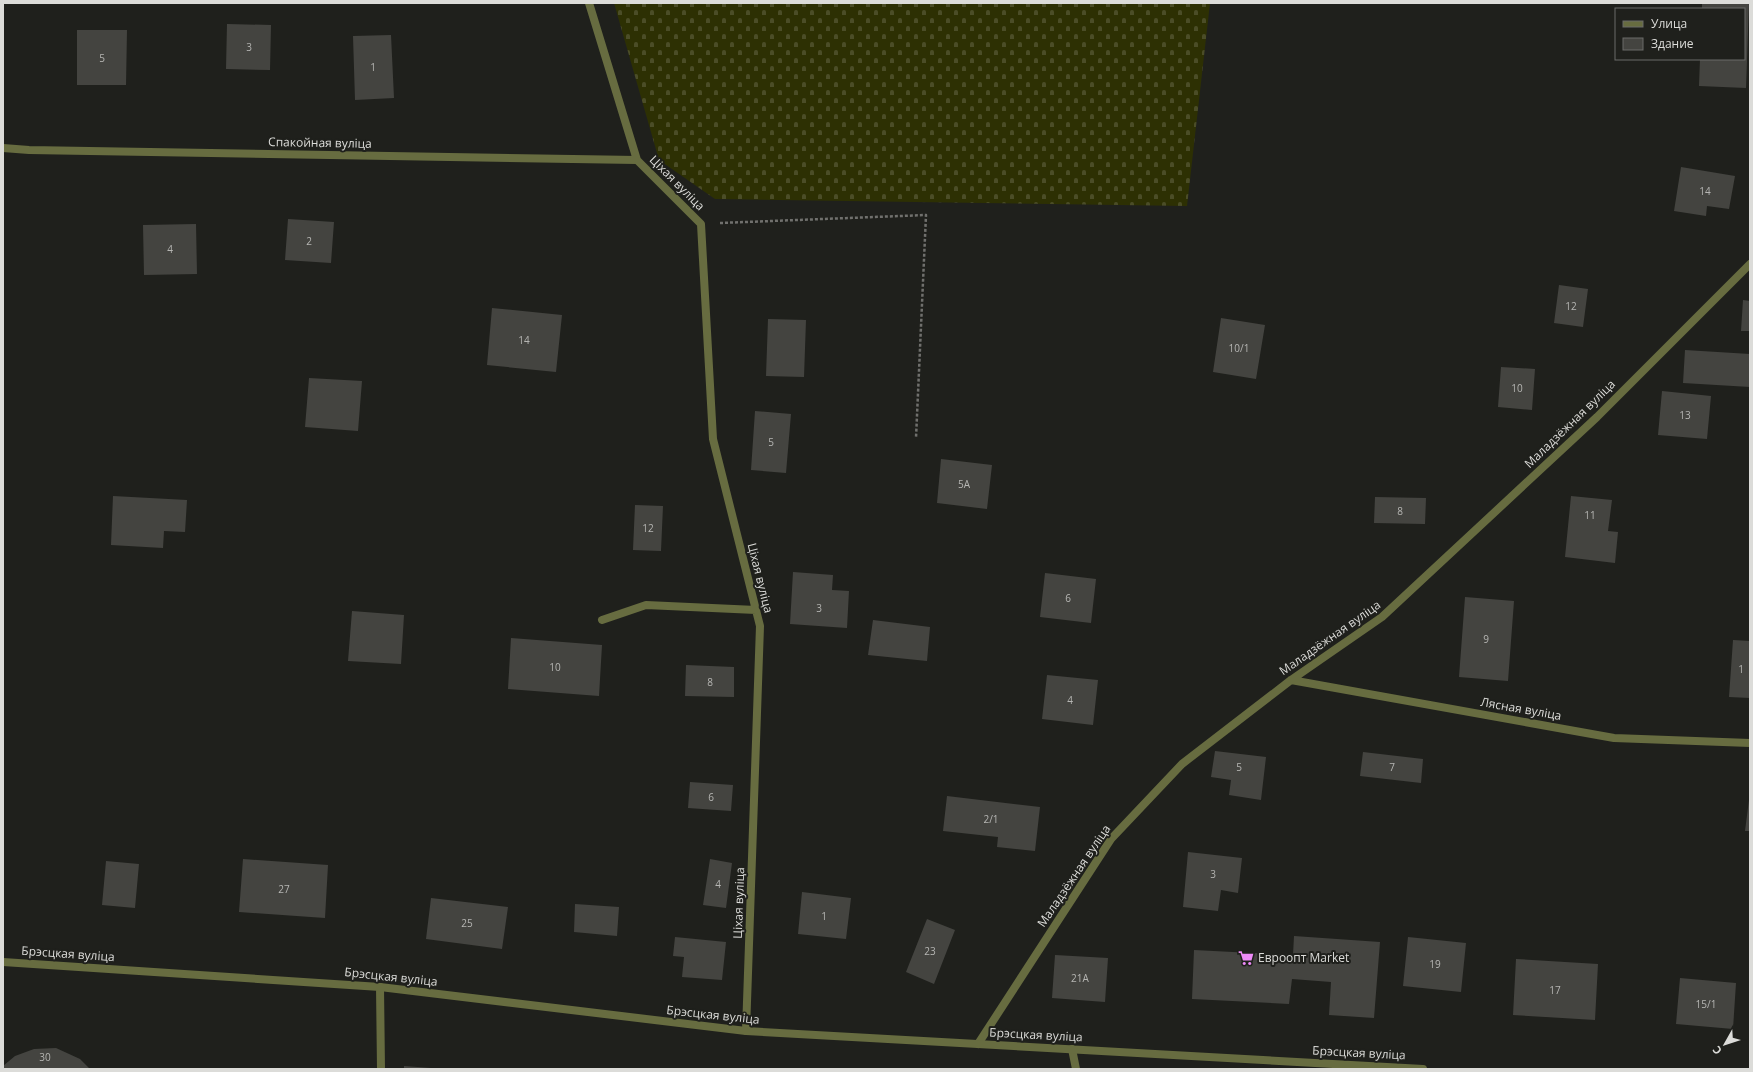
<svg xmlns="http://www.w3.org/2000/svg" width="1753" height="1072" font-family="'Open Sans',sans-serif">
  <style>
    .cemetery { fill: url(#cemetery-stones) }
    .building { fill: #444440 }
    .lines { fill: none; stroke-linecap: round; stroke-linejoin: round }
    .path { stroke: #70706d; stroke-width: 2.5; stroke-dasharray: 3 2; stroke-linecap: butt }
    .minor { stroke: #676c40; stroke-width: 8 }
    .tertiary { stroke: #676c40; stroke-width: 8 }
    .labels { text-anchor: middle; stroke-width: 4; stroke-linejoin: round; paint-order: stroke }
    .number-label { font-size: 10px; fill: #b6b6b3 }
    .street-label { font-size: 12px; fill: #dcdcd9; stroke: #1f201c }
    .poi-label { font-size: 12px; fill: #dcdcd9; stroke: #1f201c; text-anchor: start }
  </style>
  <defs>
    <pattern id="cemetery-stones" width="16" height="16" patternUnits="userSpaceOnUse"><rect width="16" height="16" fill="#2d3003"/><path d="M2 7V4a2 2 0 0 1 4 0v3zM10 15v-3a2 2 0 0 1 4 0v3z" fill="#4b4d27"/></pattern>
  </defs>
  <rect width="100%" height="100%" fill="#1f201c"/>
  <path class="cemetery" d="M 614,3 L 1210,3 L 1187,206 L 715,199 L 659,160 Z"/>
  <path class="building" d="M 1702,3 L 1749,3 L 1746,88 L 1699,86 L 1700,59 L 1744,59 L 1744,9 L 1702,9 Z
    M 227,24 L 271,25 L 270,70 L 226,69 Z
    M 77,30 L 127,30 L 126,85 L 77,85 Z
    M 391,35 L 394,98 L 355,100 L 353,36 Z
    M 1681,167 L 1735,176 L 1729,209 L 1707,206 L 1706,216 L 1674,211 Z
    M 288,219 L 334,222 L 331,263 L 285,260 Z
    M 196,224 L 197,274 L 144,275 L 143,225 Z
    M 1559,285 L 1588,289 L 1583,327 L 1554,323 Z
    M 1743,300 L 1750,301 L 1750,331 L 1741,331 Z
    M 492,308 L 562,315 L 556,372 L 487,365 Z
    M 1221,318 L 1265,325 L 1256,379 L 1213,372 Z
    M 768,319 L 806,320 L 804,377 L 766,376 Z
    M 1685,350 L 1750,354 L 1750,387 L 1683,383 Z
    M 1501,367 L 1535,369 L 1532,410 L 1498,407 Z
    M 309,378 L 362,381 L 358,431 L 305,427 Z
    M 1662,391 L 1711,396 L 1707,439 L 1658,435 Z
    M 755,411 L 791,414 L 786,473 L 751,470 Z
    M 941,459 L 992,465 L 987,509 L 937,503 Z
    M 113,496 L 187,500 L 185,532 L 164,531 L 163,548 L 111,545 Z
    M 1571,496 L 1612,500 L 1608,531 L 1618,532 L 1615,563 L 1565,557 Z
    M 1375,497 L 1426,498 L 1425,524 L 1374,523 Z
    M 635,505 L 663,506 L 661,551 L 633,550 Z
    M 793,572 L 833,575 L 832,590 L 849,591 L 847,628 L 790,624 Z
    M 1045,573 L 1096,579 L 1091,623 L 1040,617 Z
    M 1465,597 L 1514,601 L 1508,681 L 1459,677 Z
    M 352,611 L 404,615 L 401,664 L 348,661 Z
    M 873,620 L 930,627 L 927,661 L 868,655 Z
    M 511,638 L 602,645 L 599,696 L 508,689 Z
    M 1733,640 L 1750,641 L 1750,698 L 1729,697 Z
    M 686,665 L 734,667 L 734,697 L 685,696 Z
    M 1047,675 L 1098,680 L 1093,725 L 1042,719 Z
    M 1215,751 L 1266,757 L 1261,800 L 1229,795 L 1231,780 L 1211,777 Z
    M 1363,752 L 1423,759 L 1421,783 L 1360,776 Z
    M 690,782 L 733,785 L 731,811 L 688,808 Z
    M 947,796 L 1040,807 L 1035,851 L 997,847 L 998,837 L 943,831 Z
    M 1749,800 L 1750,800 L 1750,831 L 1745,831 Z
    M 1188,852 L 1242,858 L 1238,893 L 1221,890 L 1218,911 L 1183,907 Z
    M 243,859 L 328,865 L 325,918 L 239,912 Z
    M 710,859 L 732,863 L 726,908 L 703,905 Z
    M 106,861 L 139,864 L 135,908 L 102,905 Z
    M 802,892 L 851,898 L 846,939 L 798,934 Z
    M 431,898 L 508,907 L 502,949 L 426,939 Z
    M 575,904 L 619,907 L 617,936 L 574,932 Z
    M 927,919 L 955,930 L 934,984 L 906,972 Z
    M 1294,936 L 1380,942 L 1374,1018 L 1329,1015 L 1331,982 L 1292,979 L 1289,1004 L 1192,999 L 1194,950 L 1293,955 Z
    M 675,937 L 726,942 L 722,980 L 682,977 L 684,957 L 673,956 Z
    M 1408,937 L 1466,943 L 1461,992 L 1403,986 Z
    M 1055,955 L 1108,958 L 1105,1002 L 1052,998 Z
    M 1516,959 L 1598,964 L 1595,1020 L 1513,1015 Z
    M 1680,978 L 1736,983 L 1733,1029 L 1676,1024 Z
    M 56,1048 L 80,1059 L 90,1069 L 3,1069 L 3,1066 L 15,1056 L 34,1049 Z
    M 404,1066 L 431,1068 L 431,1069 L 404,1069 Z"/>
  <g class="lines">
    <path class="path" d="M 720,223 L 926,215 L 916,438"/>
    <path class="minor" d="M 589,3 L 637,160 L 701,224 L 713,439 L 760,626 L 746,1031
      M 3,148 L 29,150 L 637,160
      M 602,620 L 646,605 L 756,610
      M 1291,680 L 1614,738 L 1750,743
      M 380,987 L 381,1069
      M 978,1044 L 1111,839 L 1182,764 L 1291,680 L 1382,617 L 1597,417 L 1750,264
      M 1072,1049 L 1076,1069"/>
    <path class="tertiary" d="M 3,962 L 380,987 L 746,1031 L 1423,1069"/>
  </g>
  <defs>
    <symbol id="supermarket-bare" viewBox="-9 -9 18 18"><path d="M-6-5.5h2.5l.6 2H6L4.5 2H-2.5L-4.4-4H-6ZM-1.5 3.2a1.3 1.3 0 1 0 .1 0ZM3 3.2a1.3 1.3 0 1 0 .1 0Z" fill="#ee8bf8" stroke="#1f201c" stroke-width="2.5" paint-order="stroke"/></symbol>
  </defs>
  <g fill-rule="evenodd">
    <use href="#supermarket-bare" x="1235" y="947" width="22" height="22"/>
  </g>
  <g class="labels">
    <g class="number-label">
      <text x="249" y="51">3</text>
      <text x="102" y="62">5</text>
      <text x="373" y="71">1</text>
      <text x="1705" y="195">14</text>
      <text x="309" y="245">2</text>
      <text x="170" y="253">4</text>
      <text x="1571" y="310">12</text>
      <text x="524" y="344">14</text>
      <text x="1239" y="352">10/1</text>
      <text x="1517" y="392">10</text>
      <text x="1685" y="419">13</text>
      <text x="771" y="446">5</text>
      <text x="964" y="488">5А</text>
      <text x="1400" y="515">8</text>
      <text x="1590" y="519">11</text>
      <text x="648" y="532">12</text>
      <text x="1068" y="602">6</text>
      <text x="819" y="612">3</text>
      <text x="1486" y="643">9</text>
      <text x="555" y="671">10</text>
      <text x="1741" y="673">1</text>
      <text x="710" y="686">8</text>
      <text x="1070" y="704">4</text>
      <text x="1239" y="771">5</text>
      <text x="1392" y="771">7</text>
      <text x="711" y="801">6</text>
      <text x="991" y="823">2/1</text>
      <text x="1213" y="878">3</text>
      <text x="718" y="888">4</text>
      <text x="284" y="893">27</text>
      <text x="824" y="920">1</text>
      <text x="467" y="927">25</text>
      <text x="930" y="955">23</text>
      <text x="1435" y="968">19</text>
      <text x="1080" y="982">21А</text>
      <text x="1555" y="994">17</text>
      <text x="1706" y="1008">15/1</text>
      <text x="45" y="1061">30</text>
    </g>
    <g class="street-label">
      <text transform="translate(320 143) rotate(1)" y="4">Спакойная вуліца</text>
      <text transform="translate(677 183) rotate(45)" y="4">Ціхая вуліца</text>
      <text transform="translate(1570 424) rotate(-44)" y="4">Маладзёжная вуліца</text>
      <text transform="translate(760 578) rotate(76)" y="4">Ціхая вуліца</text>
      <text transform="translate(1330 638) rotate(-35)" y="4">Маладзёжная вуліца</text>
      <text transform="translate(1521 709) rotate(10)" y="4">Лясная вуліца</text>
      <text transform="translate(1074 876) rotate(-56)" y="4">Маладзёжная вуліца</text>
      <text transform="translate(739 903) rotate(-88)" y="4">Ціхая вуліца</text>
      <text transform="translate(68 954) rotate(4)" y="4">Брэсцкая вуліца</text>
      <text transform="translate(391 977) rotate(6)" y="4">Брэсцкая вуліца</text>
      <text transform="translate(713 1015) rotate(6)" y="4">Брэсцкая вуліца</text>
      <text transform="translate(1036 1035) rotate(3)" y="4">Брэсцкая вуліца</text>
      <text transform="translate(1359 1053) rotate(3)" y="4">Брэсцкая вуліца</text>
    </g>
    <g class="poi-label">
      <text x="1258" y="962">Евроопт Market</text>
    </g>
  </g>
  <rect width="1753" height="1072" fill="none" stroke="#dcdcd9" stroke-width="8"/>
  <rect x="1615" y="8" width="130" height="52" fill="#1f201c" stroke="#6b6b68"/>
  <rect x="1623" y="21" width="20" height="6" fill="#676c40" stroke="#6b6b68"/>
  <text x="1651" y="28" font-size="12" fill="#dcdcd9">Улица</text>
  <rect x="1623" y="38" width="20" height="12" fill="#444440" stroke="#6b6b68"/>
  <text x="1651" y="48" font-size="12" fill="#dcdcd9">Здание</text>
  <g transform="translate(1725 1044) rotate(231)" stroke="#1f201c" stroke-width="3" paint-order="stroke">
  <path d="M0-3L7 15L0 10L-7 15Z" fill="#dcdcd9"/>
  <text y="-6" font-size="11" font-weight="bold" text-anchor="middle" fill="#dcdcd9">С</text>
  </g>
</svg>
